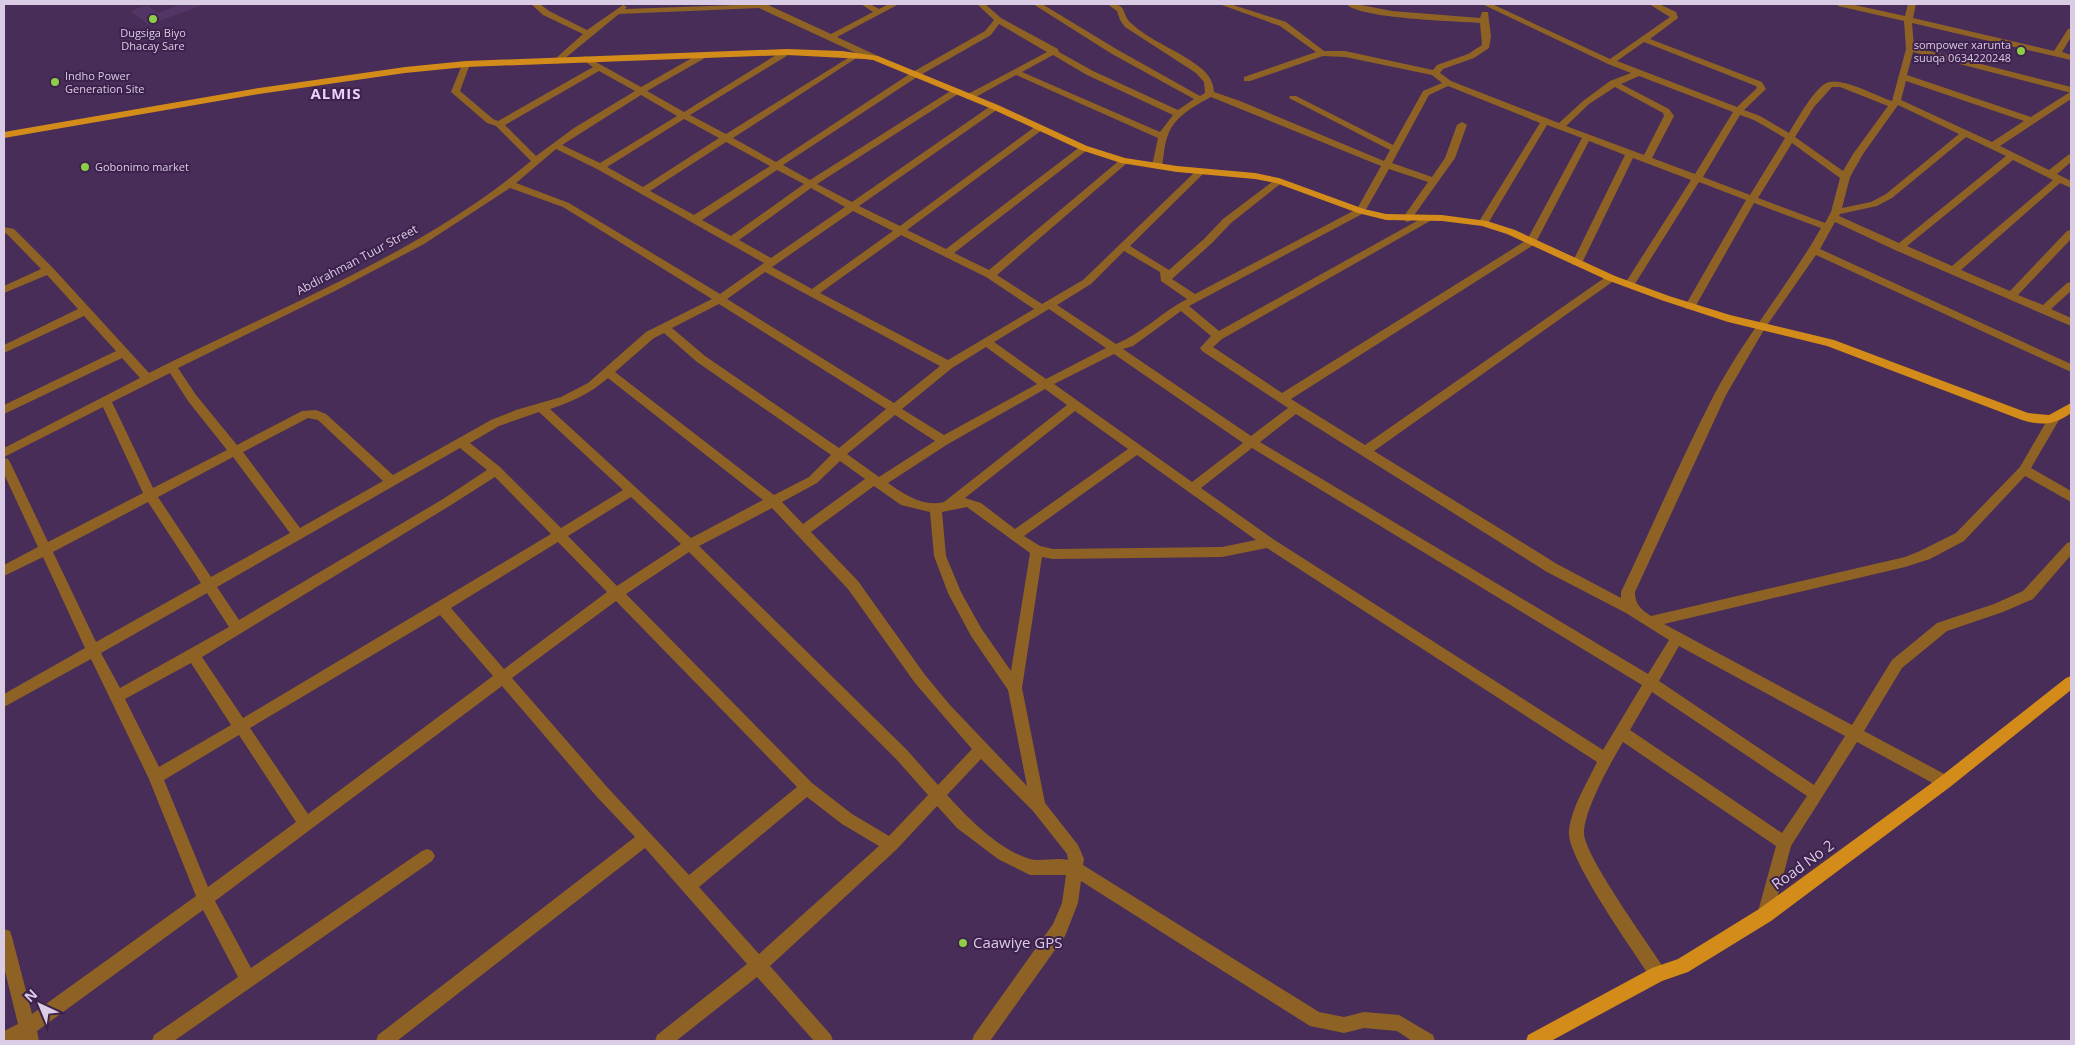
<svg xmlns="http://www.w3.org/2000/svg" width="2075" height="1045" font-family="'Open Sans',sans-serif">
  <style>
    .built { fill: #523465 }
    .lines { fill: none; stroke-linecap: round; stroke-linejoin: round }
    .minor { fill: #8e6225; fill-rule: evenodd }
    .major { fill: #d38b19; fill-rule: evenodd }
    .poi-dot { fill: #8dce44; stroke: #3c224c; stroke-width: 2 }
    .labels { text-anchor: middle; stroke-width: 4; stroke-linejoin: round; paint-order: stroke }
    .far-poi-label { font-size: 11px; fill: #dbcce6; stroke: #3c224c; text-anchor: start }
    .street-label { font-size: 12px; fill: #dbcce6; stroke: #3c224c }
    .far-district-label { font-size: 15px; font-weight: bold; letter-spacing: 1px; fill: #e9d1fb; stroke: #3c224c }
    .near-street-label { font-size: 15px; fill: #dbcce6; stroke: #3c224c }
    .near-poi-label { font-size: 15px; fill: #dbcce6; stroke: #3c224c; text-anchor: start }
  </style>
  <rect width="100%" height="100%" fill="#472d57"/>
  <path class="built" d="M 181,4 L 206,4 L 149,25 L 130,11 L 147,5 L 158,13 Z"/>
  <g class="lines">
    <path class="minor" d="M 531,4 L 540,4 L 549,11 L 587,30 L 623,5 L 627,7 L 625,9 L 766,4 L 831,34 L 873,12 L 861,4 L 870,4 L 879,9 L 889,4 L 899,4 L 837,37 L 878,56 L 878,60 L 872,60 L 861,55 L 733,138 L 776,162 L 911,73 L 985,31 L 994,20 L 977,4 L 985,4 L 1001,18 L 1058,49 L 1059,52 L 1093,71 L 1178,110 L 1194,99 L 1112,54 L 1033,4 L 1042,4 L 1118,50 L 1200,96 L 1205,93 L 1204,82 L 1196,73 L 1125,27 L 1120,20 L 1117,11 L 1107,4 C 1129,3 1120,13 1131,23 C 1151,42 1181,51 1202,69 C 1210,76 1213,82 1214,92 L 1240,101 L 1384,161 L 1390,150 L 1289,98 L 1290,96 L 1296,96 L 1393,145 L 1423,91 L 1442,83 L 1432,75 L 1345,57 L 1323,56 L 1250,81 L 1244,81 L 1244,77 L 1316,52 L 1280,26 L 1219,4 L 1230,4 L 1286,22 L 1324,51 L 1345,51 L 1433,70 L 1437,65 L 1468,54 L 1482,45 L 1480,23 C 1455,21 1361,19 1346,4 L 1356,4 L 1392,11 L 1480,18 L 1482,12 L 1488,12 L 1491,37 L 1489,48 L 1474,58 L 1443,69 L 1440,73 L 1451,81 L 1559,123 L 1583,101 L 1610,81 L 1631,73 L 1608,64 L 1482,4 L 1492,4 L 1610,59 L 1670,17 L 1649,4 L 1659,4 L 1676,12 L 1678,18 L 1650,39 L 1762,82 L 1766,89 L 1744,110 L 1760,116 L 1789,133 C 1796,121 1816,85 1829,82 C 1845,78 1876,96 1892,101 L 1906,49 L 1904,21 L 1838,6 L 1837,4 L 1850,4 L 1905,16 L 1908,4 L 1916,4 L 1913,18 L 2054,51 L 2068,29 L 2071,29 L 2071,37 L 2062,52 L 2071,55 L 2071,60 L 1912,23 L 1914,47 L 2071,87 L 2071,99 L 2000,146 L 2049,170 L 2068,155 L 2071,154 L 2071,162 L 2057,174 L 2071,181 L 2071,188 L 2060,183 L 1961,270 L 2010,291 L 2067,231 L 2071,230 L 2071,239 L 2018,295 L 2043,305 L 2067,283 L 2071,282 L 2071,291 L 2051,309 L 2071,318 L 2071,326 L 1895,250 L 1835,222 L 1820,249 L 2071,364 L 2071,372 L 1816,255 L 1765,328 L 1726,395 L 1635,592 C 1635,605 1641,609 1651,616 L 1905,557 L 1920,551 L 1956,533 L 2020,467 L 2049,417 L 2057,417 L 2059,420 L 2031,468 L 2071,491 L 2071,502 L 2025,476 L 1964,541 L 1930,559 L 1905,567 L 1664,624 L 1852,725 L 1892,660 L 1937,623 L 1994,604 L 2023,591 L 2067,543 L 2071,542 L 2071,555 L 2033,599 L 2003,612 L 1947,631 L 1902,668 L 1864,731 L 1950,777 L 1952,782 L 1950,787 L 1945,789 L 1940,787 L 1857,742 L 1791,846 L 1771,921 L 1765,923 L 1759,921 L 1757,915 L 1776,846 L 1623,742 C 1611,762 1584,810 1584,833 C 1584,855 1649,945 1664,968 L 1666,974 L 1664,980 L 1658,982 L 1652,980 C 1635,953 1568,860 1569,833 C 1569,812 1588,781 1597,762 L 1267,548 L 1222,557 L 1053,559 L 1042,557 L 1022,688 L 1045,803 L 1078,845 L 1084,859 L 1083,865 L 1319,1012 L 1344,1017 L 1364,1012 L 1399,1015 L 1433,1035 L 1435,1041 L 1412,1041 L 1397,1031 L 1364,1028 L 1344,1033 L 1310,1026 L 1081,881 L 1078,903 L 1065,936 L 990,1041 L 972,1041 L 974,1035 L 1053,924 L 1062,903 L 1066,875 L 1030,875 L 998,859 L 957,828 L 937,806 L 896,850 L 770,966 L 831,1035 L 833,1041 L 814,1041 L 757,977 L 676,1041 L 655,1041 L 657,1035 L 747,964 L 645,848 L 397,1041 L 376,1041 L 378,1035 L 635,837 L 597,797 L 502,686 L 215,901 L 251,968 L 422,851 L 427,849 L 432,851 L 435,856 L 432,861 L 174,1041 L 152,1041 L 154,1035 L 238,977 L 203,910 L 37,1031 L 39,1041 L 23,1041 L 22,1040 L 4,1041 L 4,1031 L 18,1024 L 4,967 L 4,929 L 10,931 L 12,937 L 32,1014 L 196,896 L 149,779 L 91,659 L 4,707 L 4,694 L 85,648 L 43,557 L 4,576 L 4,565 L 38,547 L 4,474 L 4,458 L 8,459 L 10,462 L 48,542 L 143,493 L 103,407 L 4,457 L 4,448 L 140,378 L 122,358 L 4,414 L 4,405 L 116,351 L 84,316 L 4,353 L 4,345 L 78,309 L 47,275 L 4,293 L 4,286 L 41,269 L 7,234 L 4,233 L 4,227 L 14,229 L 53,268 L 149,373 C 278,308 419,255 531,161 L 496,126 L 487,123 L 451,92 L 463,62 L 470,64 L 460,91 L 493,119 L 498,121 L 593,67 L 581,59 L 585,56 L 641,87 L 699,54 L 705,54 L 705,58 L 647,91 L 684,112 L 784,50 L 790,50 L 790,54 L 690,115 L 726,134 L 856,53 L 759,8 L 619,14 L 558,64 L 554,61 L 555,59 L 583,34 L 543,15 ZM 999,24 L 1047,52 L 966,95 L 966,99 L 972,99 L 1016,75 L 1158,138 L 1152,166 L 1157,169 L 1162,166 C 1164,156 1164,145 1168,135 C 1174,117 1194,106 1211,97 L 1381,166 L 1357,209 L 1195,294 L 1172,279 L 1212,243 L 1231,223 L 1284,181 L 1279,178 L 1276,179 L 1223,219 L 1204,239 L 1169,270 L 1130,246 L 1206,171 L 1204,169 L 1198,169 L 1083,280 L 1042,304 L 997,275 L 1127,163 L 1127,159 L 1121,159 L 989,270 L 954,253 L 1087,150 L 1087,146 L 1081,146 L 946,249 L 907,230 L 1042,130 L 1042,126 L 1036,126 L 900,226 L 859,206 L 998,109 L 998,105 L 992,105 L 852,202 L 817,184 L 958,94 L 958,90 L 952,90 L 810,180 L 783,165 L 917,77 L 991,35 ZM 1644,42 L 1756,86 L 1757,88 L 1737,107 L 1617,61 ZM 1913,52 L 2068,92 L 2070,92 L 2031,117 L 1907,75 ZM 1053,55 L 1087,75 L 1173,115 L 1160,132 L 1022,72 ZM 599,71 L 635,91 L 574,128 L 536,156 L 505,125 ZM 1639,76 L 1733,112 L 1695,174 L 1652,158 L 1674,116 L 1669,109 L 1621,84 ZM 1906,81 L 2024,121 L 1992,142 L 1901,100 ZM 1448,86 L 1540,123 L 1478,223 L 1479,225 L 1487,225 L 1547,125 L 1582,138 L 1527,240 L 1282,393 L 1213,347 L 1222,339 L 1430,221 L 1430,217 L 1424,217 L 1219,331 L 1189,306 L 1364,213 L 1389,169 L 1428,182 L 1402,219 L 1407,222 L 1410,221 L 1455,158 L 1467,125 L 1462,122 L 1457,125 L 1445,158 L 1432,177 L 1392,163 L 1429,95 ZM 1615,87 L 1663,113 L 1664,116 L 1644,155 L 1566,126 L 1589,104 ZM 1832,87 L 1840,87 L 1888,106 L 1853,154 L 1843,171 L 1795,137 L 1814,107 ZM 641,95 L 677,116 L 600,163 L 562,145 ZM 1898,105 L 1959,134 L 1886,194 L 1871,202 L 1842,208 L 1850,177 L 1863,154 ZM 1740,115 L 1754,120 L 1785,138 L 1750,195 L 1703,177 ZM 684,119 L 719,138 L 643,187 L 607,167 ZM 1966,137 L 2006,156 L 1899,243 L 1839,216 L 1840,214 L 1877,206 L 1892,198 ZM 1589,141 L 1625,155 L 1572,263 L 1573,265 L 1581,265 L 1582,263 L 1633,158 L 1691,180 L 1624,285 L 1625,287 L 1633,287 L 1699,182 L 1746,200 L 1685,306 L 1686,309 L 1694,309 L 1754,203 L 1821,228 C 1788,286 1745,336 1714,395 C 1681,459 1652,527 1621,592 L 1621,598 L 1557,564 L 1374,451 L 1615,280 L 1616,278 L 1615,276 L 1607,276 L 1365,445 L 1291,399 L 1535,244 ZM 726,142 L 770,166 L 694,215 L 650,191 ZM 1792,143 L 1840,178 L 1831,212 L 1825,223 L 1758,198 ZM 556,149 L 597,169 L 764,263 L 720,294 L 569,203 L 516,183 ZM 2013,160 L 2053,180 L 1952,266 L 1907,246 ZM 777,170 L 804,184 L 731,236 L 702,220 ZM 510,188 L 563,207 L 712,299 L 646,332 L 588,383 L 561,397 L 516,410 L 491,420 L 393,475 L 326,414 L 316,410 L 302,411 L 237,445 L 196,395 L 178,368 L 337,290 L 424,244 ZM 811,188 L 845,207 L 771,258 L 739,240 ZM 853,211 L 893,231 L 812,289 L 772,267 ZM 901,235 L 986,277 L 1034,309 L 948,360 L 820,293 ZM 1124,251 L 1160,272 L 1161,281 L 1187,299 C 1162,312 1141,334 1116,344 L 1057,305 L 1091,284 ZM 765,272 L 940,366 L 894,403 L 727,299 ZM 719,304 L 886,409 L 839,448 L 705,356 L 672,328 ZM 1049,309 L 1106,348 L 1046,379 L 994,342 ZM 1181,311 L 1211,336 L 1200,348 L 1202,351 L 1288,408 L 1251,436 L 1123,349 L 1133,346 ZM 664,333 L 697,362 L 831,455 L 809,477 L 774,495 L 615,372 L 654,338 ZM 986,347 L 1037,384 L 944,435 L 902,409 L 952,368 ZM 1114,354 L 1243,443 L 1192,482 L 1054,384 ZM 170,373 L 188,401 L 227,450 L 153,488 L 112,402 ZM 608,378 L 763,500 L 691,538 L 550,409 C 572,402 591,393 608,378 ZM 1045,389 L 1067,405 L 944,502 C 923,507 905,495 888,483 L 948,444 ZM 1075,411 L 1128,449 L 1015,529 L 981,503 L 965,498 ZM 539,412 L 623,490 L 561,528 L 500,467 L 470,443 L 499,426 ZM 1296,414 L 1547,572 L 1626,613 L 1669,640 L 1648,674 L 1260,442 ZM 895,415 L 935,441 L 879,477 L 847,454 ZM 308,418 L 318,420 L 383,481 L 300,528 L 243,452 ZM 460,448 L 487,470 L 443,499 L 239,620 L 217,587 ZM 1252,448 L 1642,685 L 1603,750 L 1273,539 L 1201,488 ZM 1137,455 L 1256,540 L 1222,547 L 1053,549 L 1040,546 L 1024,536 ZM 233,457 L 290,533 L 211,577 L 158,497 ZM 840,461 L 865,479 L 803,524 L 782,502 L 817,483 ZM 495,477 L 551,534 L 243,718 L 202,657 L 451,505 ZM 874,486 L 901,505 L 930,512 L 934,556 L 948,593 L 971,636 L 1008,690 L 1027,786 L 950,705 L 925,675 L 858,581 L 811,532 ZM 631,497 L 681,544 L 617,586 L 568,536 ZM 148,502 L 201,583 L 96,642 L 53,552 ZM 967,507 L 1030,553 L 1011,671 L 981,628 L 961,592 L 946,556 L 942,512 ZM 772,508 L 848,589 L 915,683 L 972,749 L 938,785 L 907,750 L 699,546 ZM 558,542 L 607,592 L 504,669 L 451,608 ZM 689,552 L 897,760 L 928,795 L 889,836 L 852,814 L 812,783 L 626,594 ZM 207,593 L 229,627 L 120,688 L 101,653 ZM 616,601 L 797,787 L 689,875 L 607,787 L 512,678 ZM 440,615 L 493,676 L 308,814 L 250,728 ZM 1679,646 L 1845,736 L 1814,785 L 1659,681 ZM 191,663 L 231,725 L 159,767 L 125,699 ZM 1652,692 L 1807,796 L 1782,833 L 1630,730 ZM 239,735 L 296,822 L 208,887 L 164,780 ZM 981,759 L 1033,811 L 1067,854 L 1068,860 C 1056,857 1041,862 1030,859 C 999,850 968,818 947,795 ZM 807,797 L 842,824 L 879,846 L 759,954 L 699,887 Z"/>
    <path class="major" d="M 787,49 L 842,51 L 878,56 L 998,105 L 1087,146 L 1125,158 L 1177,166 L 1255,173 L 1279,178 L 1364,209 L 1386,214 L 1442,215 L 1487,221 L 1515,230 L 1615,276 L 1669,296 L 1730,315 L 1834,340 L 2028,413 L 2049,415 L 2071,403 L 2071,413 C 2055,425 2041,426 2022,420 L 1827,346 L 1728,322 L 1661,300 L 1607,280 L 1507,234 L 1482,226 L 1442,221 L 1386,220 L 1358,213 L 1276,183 L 1255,179 L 1177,172 L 1121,163 L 1081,150 L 992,109 L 873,60 L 864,59 L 787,55 L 466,67 L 405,73 L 253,95 L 4,138 L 4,132 L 253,89 L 405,67 L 466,61 Z
      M 2071,676 L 2071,690 L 1950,787 L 1771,921 L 1688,972 L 1662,981 L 1551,1041 L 1526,1041 L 1528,1035 L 1652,968 L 1678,959 L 1759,909 L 1940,777 L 2066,678 Z"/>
  </g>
  <g class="poi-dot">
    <circle cx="153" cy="19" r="5"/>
    <circle cx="2021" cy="51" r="5"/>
    <circle cx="55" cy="82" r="5"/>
    <circle cx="85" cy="167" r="5"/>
    <circle cx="963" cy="943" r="5"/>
  </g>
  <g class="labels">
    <g class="far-poi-label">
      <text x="153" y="37" text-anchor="middle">Dugsiga Biyo<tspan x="153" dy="13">Dhacay Sare</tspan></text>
      <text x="2011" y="49" text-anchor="end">sompower xarunta<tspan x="2011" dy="13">suuqa 0634220248</tspan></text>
      <text x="65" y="80">Indho Power<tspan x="65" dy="13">Generation Site</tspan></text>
      <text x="95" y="171">Gobonimo market</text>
    </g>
    <g class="street-label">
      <text transform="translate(357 260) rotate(-28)" y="4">Abdirahman Tuur Street</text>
    </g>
    <g class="far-district-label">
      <text x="336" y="99">ALMIS</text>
    </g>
    <g class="near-street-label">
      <text transform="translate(1803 865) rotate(-36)" y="5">Road No 2</text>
    </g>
    <g class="near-poi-label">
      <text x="973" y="948">Caawiye GPS</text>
    </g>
  </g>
  <rect width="2075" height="1045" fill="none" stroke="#dbcce6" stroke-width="10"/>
  <g transform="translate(40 1005) rotate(316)" stroke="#3c224c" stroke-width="4" paint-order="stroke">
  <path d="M0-4L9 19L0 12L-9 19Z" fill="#dbcce6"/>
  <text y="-8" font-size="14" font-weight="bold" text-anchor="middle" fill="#dbcce6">N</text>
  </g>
</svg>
